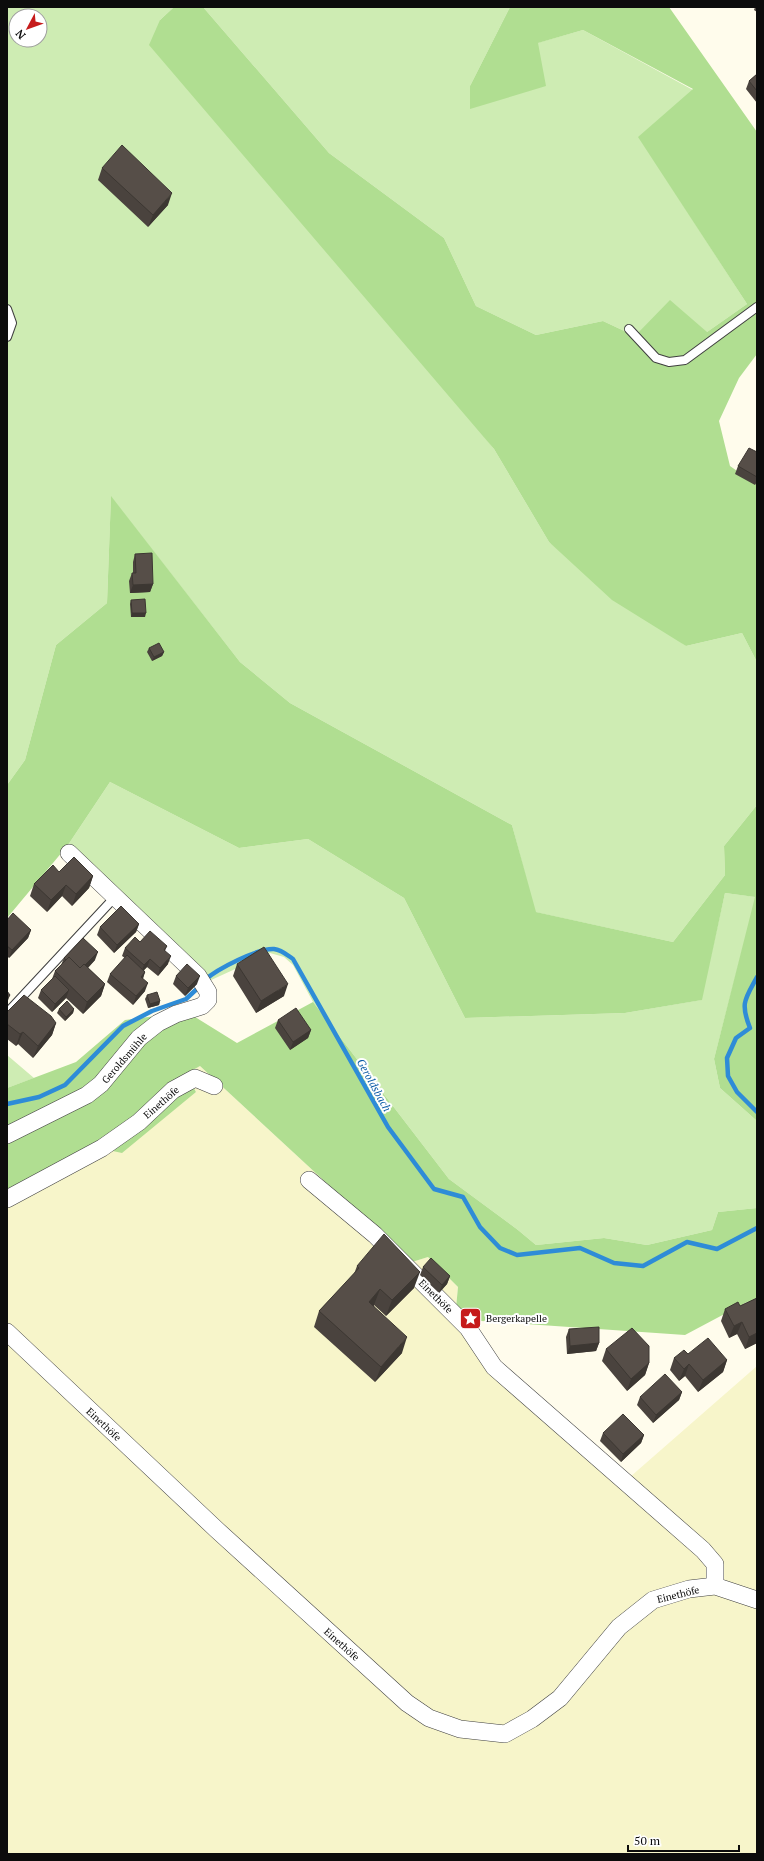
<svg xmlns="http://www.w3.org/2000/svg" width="764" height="1861" font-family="'PT Serif',serif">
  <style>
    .farmland { fill: #f7f5ca }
    .green { fill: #ceecb3; fill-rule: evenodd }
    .forest { fill: #b0de91 }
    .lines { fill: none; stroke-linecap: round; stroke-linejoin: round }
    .stream { stroke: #2e8cd7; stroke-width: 4.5 }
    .lane-casing { stroke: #3f3f3f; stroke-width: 10 }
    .street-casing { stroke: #3f3f3f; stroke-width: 18 }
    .lane { stroke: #fff; stroke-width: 8 }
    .street { stroke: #fff; stroke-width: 17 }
    .wall { fill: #4a433e }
    .shaded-wall { fill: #3c3732 }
    .building { fill: #564e48; stroke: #3c3732 }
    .labels { text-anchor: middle; stroke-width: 4; stroke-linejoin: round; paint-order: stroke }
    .street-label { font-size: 10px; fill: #0c0c0c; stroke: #fff }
    .poi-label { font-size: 10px; fill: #0c0c0c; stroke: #fff; text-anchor: start }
    .water-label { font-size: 11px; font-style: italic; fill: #0d5da7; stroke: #fff }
  </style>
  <rect width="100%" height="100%" fill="#fffcec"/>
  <path class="farmland" d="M 200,1066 L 412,1262 L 428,1257 L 458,1287 L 456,1308 L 467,1320 L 473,1352 L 622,1484 L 757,1366 L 757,1854 L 7,1854 L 7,1203 L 196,1092 L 185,1074 Z"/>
  <path class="green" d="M 7,7 L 174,7 L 160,20 L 494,449 L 549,542 L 686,646 L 742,633 L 757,662 L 757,805 L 724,846 L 725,875 L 673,942 L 535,912 L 512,825 L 290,703 L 240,662 L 111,497 L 107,603 L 56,645 L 25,760 L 7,785 ZM 16,16 L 40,16 L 40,40 L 16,40 Z
    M 203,7 L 510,7 L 470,86 L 537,43 L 583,30 L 693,90 L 639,137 L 747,304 L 707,332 L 635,336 L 603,321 L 536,335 L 476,306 L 444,238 L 329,153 Z
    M 110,782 L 239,848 L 308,839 L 404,898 L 465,1018 L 625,1013 L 701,1000 L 725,893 L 756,897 L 714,1059 L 720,1088 L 757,1121 L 757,1208 L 718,1212 L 712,1230 L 647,1245 L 604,1238 L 536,1245 L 518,1230 L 449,1179 L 313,1002 L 293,965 L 284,957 L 270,953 L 209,981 L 68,845 Z
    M 7,1055 L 34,1078 L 7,1088 Z"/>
  <path class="forest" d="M 174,7 L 203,7 L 329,153 L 444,238 L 476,306 L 536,335 L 603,321 L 635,336 L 670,300 L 707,332 L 747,304 L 638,137 L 693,89 L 583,30 L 538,43 L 546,86 L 470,109 L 470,86 L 510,7 L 669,7 L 757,132 L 757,354 L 739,378 L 719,421 L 730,466 L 757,485 L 757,662 L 742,633 L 686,646 L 612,600 L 549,542 L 494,449 L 149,45 L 160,20 Z
    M 111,496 L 240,662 L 290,703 L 512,825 L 536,912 L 673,942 L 725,875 L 724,846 L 757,805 L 757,1121 L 720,1088 L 714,1059 L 755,897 L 725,893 L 702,1000 L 625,1013 L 465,1018 L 404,898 L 308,839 L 239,848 L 110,782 L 68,845 L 7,918 L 7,785 L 25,760 L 56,645 L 107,603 Z
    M 313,1002 L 449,1179 L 518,1230 L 536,1245 L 604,1238 L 647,1245 L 712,1230 L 718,1212 L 757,1208 L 757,1300 L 747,1302 L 685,1335 L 467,1320 L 456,1308 L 458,1287 L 428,1257 L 412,1262 L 200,1066 L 186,1074 L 196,1092 L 122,1153 L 108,1150 L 7,1203 L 7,1088 L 76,1062 L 125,1020 L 187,1012 L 237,1043 Z"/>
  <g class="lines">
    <path class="stream" d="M 757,977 C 745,999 740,1003 750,1028 L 736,1038 L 727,1058 L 728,1076 L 737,1092 L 757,1112
      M 205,980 C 217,969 258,948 274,949 C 282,950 287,955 293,959 L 388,1127 L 434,1189 L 463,1197 L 480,1227 L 500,1248 L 517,1255 L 580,1248 L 614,1263 L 643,1266 L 687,1242 L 717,1249 L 757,1228
      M 7,1104 L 39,1097 L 65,1085 L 123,1026 L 152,1011 L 186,999 L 200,986"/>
    <defs>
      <path id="lane" d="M 7,309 L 12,323 L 7,337
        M 629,329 L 656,358 L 669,362 L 685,360 L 757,307
        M 7,1013 L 115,897"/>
      <path id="street" d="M 7,1135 L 87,1095 L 101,1084 L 139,1038 L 158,1023 L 176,1014 L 202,1006 L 208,1000 L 208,992 L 198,976 L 69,853
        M 309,1180 L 375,1235 L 468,1328 L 494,1367 L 703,1550 L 715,1564 L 715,1586 L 757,1600
        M 7,1199 L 102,1148 L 139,1122 L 173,1090 L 195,1078 L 214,1086
        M 7,1332 L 217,1530 L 407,1703 L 429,1718 L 460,1729 L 505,1734 L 532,1719 L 560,1698 L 619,1627 L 653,1600 L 689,1589 L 715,1586"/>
    </defs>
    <use href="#lane" class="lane-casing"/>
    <use href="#street" class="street-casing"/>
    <use href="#lane" class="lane"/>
    <use href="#street" class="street"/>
  </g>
  <path class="wall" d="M 755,7 L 757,7 L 757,12 L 754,10 Z
    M 757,74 L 757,103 L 746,89 L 749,81 Z
    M 102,168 L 168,205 L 148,227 L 98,180 Z
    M 757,452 L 757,482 L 755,485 L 735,474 L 738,466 Z
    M 135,554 L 153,584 L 150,592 L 130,593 L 129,581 L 132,573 L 133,573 L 133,562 Z
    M 131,600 L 145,617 L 131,617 L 130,604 Z
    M 149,648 L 164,652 L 162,656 L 152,661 L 147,652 Z
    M 59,872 L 93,876 L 89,888 L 72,906 L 62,896 L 47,912 L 30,896 L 34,884 Z
    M 7,920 L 31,930 L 28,938 L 9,958 L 7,956 Z
    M 139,924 L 136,932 L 114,953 L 97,935 L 100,927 Z
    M 140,942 L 167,946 L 165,951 L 168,964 L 158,976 L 147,967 L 144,970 L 145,972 L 143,979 L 145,991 L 133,1005 L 107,982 L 110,974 L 125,958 L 122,956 L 125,948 Z
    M 64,958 L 95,960 L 88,968 L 105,984 L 101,996 L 83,1014 L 66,998 L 52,1012 L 38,998 L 41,990 L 52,979 L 55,971 L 61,965 Z
    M 237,964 L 284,996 L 256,1013 L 233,976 Z
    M 176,976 L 197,984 L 185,996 L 173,984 Z
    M 147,995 L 160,1001 L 159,1005 L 148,1008 L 145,999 Z
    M 59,1009 L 74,1009 L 73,1013 L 65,1021 L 57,1013 Z
    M 7,1012 L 56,1023 L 52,1035 L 33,1058 L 18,1044 L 16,1046 L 7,1039 Z
    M 278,1020 L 311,1030 L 308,1038 L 290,1050 L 275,1028 Z
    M 357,1266 L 414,1288 L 386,1316 L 374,1305 L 374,1306 L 402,1353 L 375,1382 L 314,1327 L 319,1311 L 354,1274 Z
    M 423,1267 L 450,1276 L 447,1284 L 439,1293 L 420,1275 Z
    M 757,1298 L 757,1343 L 745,1349 L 737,1334 L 729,1338 L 721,1321 L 725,1309 L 740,1306 Z
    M 569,1329 L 599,1343 L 596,1351 L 567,1354 L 566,1337 Z
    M 606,1349 L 649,1363 L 645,1375 L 627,1391 L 602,1361 Z
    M 688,1354 L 727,1360 L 723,1372 L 698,1392 L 685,1376 L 679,1381 L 670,1370 L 674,1358 Z
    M 682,1392 L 679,1400 L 653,1423 L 637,1405 L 640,1397 Z
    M 603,1433 L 644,1435 L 641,1443 L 621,1462 L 600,1441 Z"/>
  <path class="shaded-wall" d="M 172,193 L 168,205 L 148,227 L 153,215 Z
    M 153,584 L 150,592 L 130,593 L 133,585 Z
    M 132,613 L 146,613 L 145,617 L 131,617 Z
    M 164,652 L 162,656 L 152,661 L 154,657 Z
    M 93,876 L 89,888 L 72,906 L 76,894 Z
    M 66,885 L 62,896 L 47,912 L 51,900 Z
    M 139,924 L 136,932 L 114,953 L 117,945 Z
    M 31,930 L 28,938 L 9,958 L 12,950 Z
    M 98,952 L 95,960 L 76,980 L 78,972 Z
    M 171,956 L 168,964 L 158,976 L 160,968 Z
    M 150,959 L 147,967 L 141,973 L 144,965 Z
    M 145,972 L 142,980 L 141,977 Z
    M 200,976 L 197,984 L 185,996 L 188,988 Z
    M 148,983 L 145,991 L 133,1005 L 136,996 Z
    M 105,984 L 101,996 L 83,1014 L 87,1002 Z
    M 288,984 L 284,996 L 256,1013 L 261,1001 Z
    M 69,990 L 66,998 L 52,1012 L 55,1004 Z
    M 10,995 L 7,1003 L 7,1004 L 7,999 Z
    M 160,1001 L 159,1005 L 148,1008 L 150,1004 Z
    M 74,1009 L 73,1013 L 65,1021 L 66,1017 Z
    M 56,1023 L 52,1035 L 33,1058 L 38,1046 Z
    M 311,1030 L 308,1038 L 290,1050 L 293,1042 Z
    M 23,1032 L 18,1044 L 16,1046 L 20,1034 Z
    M 420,1272 L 414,1288 L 386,1316 L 392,1300 Z
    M 450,1276 L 447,1284 L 439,1293 L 442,1285 Z
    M 380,1289 L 374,1305 L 363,1317 L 369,1302 Z
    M 742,1322 L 737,1334 L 729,1338 L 734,1326 Z
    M 757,1333 L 757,1343 L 745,1349 L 749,1337 Z
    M 407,1337 L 402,1353 L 375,1382 L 381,1367 Z
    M 599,1343 L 596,1351 L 567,1354 L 570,1346 Z
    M 727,1360 L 723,1372 L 698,1392 L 703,1380 Z
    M 649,1363 L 645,1375 L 627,1391 L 631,1379 Z
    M 689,1364 L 685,1376 L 679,1381 L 684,1369 Z
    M 682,1392 L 679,1400 L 653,1423 L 656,1415 Z
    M 644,1435 L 641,1443 L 621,1462 L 623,1454 Z"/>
  <path class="building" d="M 757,74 L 757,91 L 749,81 Z
    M 122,145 L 172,193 L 153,215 L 102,168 Z
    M 749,448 L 757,452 L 757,477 L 738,466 Z
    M 152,553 L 153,584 L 133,585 L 132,573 L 136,573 L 135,554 Z
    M 145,599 L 146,613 L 132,613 L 131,600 Z
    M 159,643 L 164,652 L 154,657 L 149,648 Z
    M 74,857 L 93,876 L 76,894 L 66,885 L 51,900 L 34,884 L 53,865 L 59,872 Z
    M 121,906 L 139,924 L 117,945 L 100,927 Z
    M 13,913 L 31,930 L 12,950 L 7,946 L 7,920 Z
    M 150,931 L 167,946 L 164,950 L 171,956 L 160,968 L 150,959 L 144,965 L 125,948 L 135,937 L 140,942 Z
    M 83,938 L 98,952 L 85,965 L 84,964 L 80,968 L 69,957 L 66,960 L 64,958 Z
    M 264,947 L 288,984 L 261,1001 L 237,964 Z
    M 127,955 L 145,972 L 141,977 L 148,983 L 136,996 L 110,974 Z
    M 69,957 L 80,968 L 84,964 L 105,984 L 87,1002 L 55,971 Z
    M 187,964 L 200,976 L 188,988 L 176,976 Z
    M 55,976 L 69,990 L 55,1004 L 41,990 Z
    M 7,991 L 10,995 L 7,999 Z
    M 157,992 L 160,1001 L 150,1004 L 147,995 Z
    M 24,995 L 51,1016 L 56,1023 L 38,1046 L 23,1032 L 20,1034 L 7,1024 L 7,1012 Z
    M 67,1001 L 74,1009 L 66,1017 L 59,1009 Z
    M 296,1008 L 311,1030 L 293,1042 L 278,1020 Z
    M 384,1234 L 420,1272 L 392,1300 L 380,1289 L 369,1302 L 407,1337 L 381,1367 L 319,1311 L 359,1268 L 357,1266 Z
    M 431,1258 L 450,1276 L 442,1285 L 423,1267 Z
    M 757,1298 L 757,1333 L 749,1337 L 742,1322 L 734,1326 L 725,1309 L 738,1302 L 740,1306 Z
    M 599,1327 L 599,1343 L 570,1346 L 569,1329 Z
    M 632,1328 L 649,1346 L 649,1363 L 631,1379 L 606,1349 Z
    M 708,1338 L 727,1360 L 703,1380 L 689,1364 L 684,1369 L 674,1358 L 684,1350 L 688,1354 Z
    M 665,1374 L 682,1392 L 656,1415 L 640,1397 Z
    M 623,1414 L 644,1435 L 623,1454 L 603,1433 Z"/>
  <defs>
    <symbol id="sight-square" viewBox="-11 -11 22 22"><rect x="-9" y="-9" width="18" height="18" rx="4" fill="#c61b1b" stroke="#fff"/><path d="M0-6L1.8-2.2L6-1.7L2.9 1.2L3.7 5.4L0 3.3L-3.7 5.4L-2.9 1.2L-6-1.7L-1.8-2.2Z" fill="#fff"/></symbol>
  </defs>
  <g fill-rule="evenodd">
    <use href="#sight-square" x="458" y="1306" width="25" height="25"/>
  </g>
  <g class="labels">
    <g class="street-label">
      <text transform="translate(124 1058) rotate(-49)" y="4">Geroldsmühle</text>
      <text transform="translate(161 1102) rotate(-41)" y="4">Einethöfe</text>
      <text transform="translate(436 1296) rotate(45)" y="4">Einethöfe</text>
      <text transform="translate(104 1424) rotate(43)" y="4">Einethöfe</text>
      <text transform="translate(678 1594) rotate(-14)" y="4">Einethöfe</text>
      <text transform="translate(342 1644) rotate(42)" y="4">Einethöfe</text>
    </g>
    <g class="poi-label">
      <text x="486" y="1322">Bergerkapelle</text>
    </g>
    <g class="water-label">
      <text transform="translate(374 1085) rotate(61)" y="4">Geroldsbach</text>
    </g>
  </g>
  <rect width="764" height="1861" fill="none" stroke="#0c0c0c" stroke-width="16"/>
  <g transform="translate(28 28) rotate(229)"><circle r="19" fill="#ffffff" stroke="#9e9e9e"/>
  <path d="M0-3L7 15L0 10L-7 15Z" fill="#c61b1b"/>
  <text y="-6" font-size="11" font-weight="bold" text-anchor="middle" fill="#0c0c0c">N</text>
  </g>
  <path d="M628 1845v6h111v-6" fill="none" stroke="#0c0c0c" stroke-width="2"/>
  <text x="634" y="1845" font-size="12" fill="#0c0c0c" stroke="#ffffff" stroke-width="3" paint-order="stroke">50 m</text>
</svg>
